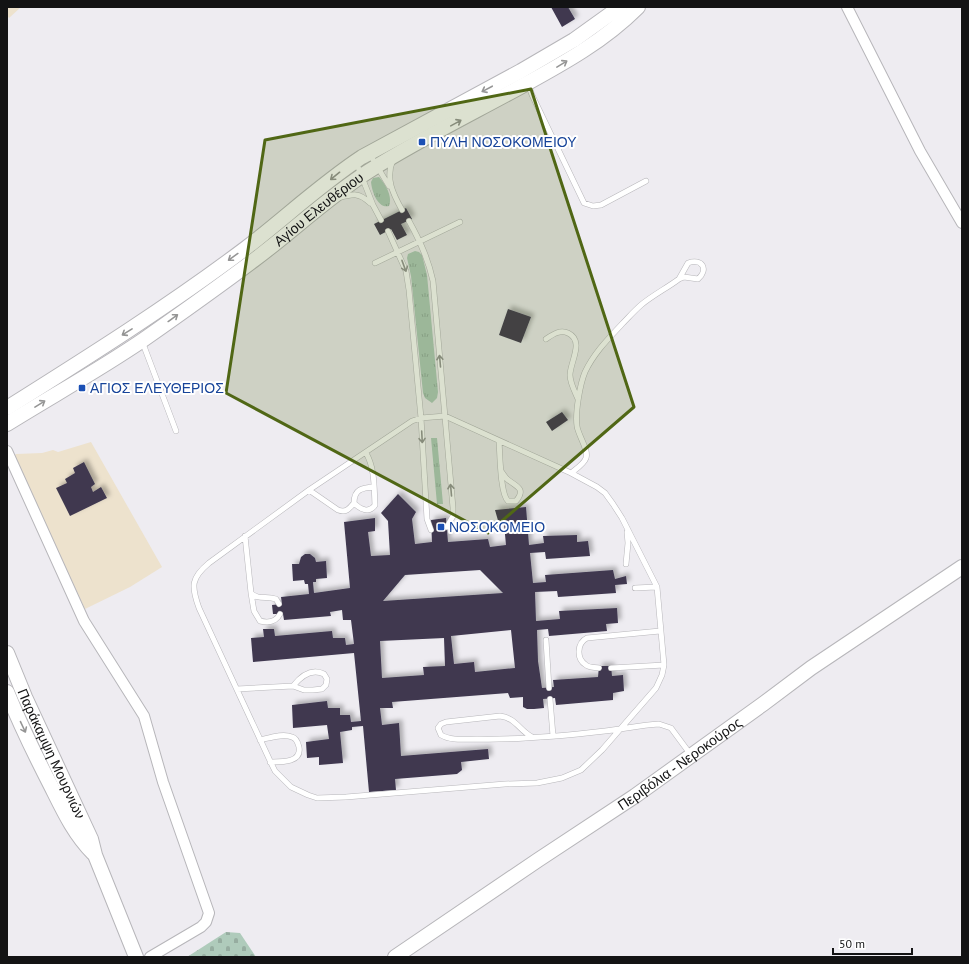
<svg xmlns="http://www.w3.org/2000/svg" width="969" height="964" font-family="'PT Sans',sans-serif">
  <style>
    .education { fill: #ede2cd }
    .grass { fill: url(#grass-tufts) }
    .cemetery { fill: url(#cemetery-stones) }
    .building { fill: #3f3850; fill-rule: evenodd; filter: url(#shadow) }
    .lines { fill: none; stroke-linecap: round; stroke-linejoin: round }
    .service-casing { stroke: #b7b6ba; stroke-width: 6 }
    .minor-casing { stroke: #b7b6ba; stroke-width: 12 }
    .secondary-casing { stroke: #b7b6ba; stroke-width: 16 }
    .service { stroke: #fff; stroke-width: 5 }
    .minor { stroke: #fff; stroke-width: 10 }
    .secondary { stroke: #fff; stroke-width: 14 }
    .oneway { stroke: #959595 }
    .marked { fill: #506715; fill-opacity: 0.2; stroke: #506715; stroke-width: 3; stroke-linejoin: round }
    .transit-dot { fill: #1a4fb4; stroke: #fff; stroke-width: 1.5 }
    .labels { text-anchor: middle; stroke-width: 4; stroke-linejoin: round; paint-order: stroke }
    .transit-label { font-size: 14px; fill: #164399; stroke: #fff; text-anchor: start }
    .street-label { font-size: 14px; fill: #131314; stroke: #fff }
  </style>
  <defs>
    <pattern id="grass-tufts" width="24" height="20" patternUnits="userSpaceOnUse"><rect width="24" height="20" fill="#afcbbb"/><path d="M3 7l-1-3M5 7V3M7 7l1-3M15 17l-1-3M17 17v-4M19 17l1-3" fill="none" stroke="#96ada0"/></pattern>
    <pattern id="cemetery-stones" width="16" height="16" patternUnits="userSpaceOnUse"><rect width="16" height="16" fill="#afcbbb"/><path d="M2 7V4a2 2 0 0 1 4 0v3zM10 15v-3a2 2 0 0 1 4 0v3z" fill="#96ada0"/></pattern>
    <filter id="shadow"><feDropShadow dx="3.5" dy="-3.5" stdDeviation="2" flood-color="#0004"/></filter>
  </defs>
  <rect width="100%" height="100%" fill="#eeecf1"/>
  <path class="education" d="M 7,7 L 21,7 L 9,18 L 7,15 Z
    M 91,442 L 162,567 L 130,587 L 85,609 L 14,456 L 16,454 L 42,453 L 53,450 L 58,452 Z"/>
  <path class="grass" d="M 379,177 C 385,184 393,196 389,206 C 378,209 372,192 371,182 L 373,178 Z
    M 415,251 L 419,252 L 422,255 L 427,275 L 438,392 L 437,398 L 432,403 L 425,398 L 423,393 L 411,276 L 407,258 L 408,254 Z
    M 431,438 L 437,438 L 443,504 L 437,504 Z"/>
  <path class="cemetery" d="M 226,932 L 240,933 L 256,957 L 187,957 Z"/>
  <path class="building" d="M 551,7 L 568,7 L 575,19 L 562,27 Z
    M 406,208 L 412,219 L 401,224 L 407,235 L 397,240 L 391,229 L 380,235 L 374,224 Z
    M 508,309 L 531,317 L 521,343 L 499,335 Z
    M 562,412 L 568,420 L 552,431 L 546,422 Z
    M 84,462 L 95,484 L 91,487 L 93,492 L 101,487 L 107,498 L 70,516 L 56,488 L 67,483 L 65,479 L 75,473 L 73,468 Z
    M 398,494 L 416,512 L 412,519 L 415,544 L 432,542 L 431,520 L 446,518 L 448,542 L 488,539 L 490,547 L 506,545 L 504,524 L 499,524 L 495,510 L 526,507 L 529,545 L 544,543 L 543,536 L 577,535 L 577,542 L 588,541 L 590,556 L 546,559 L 545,552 L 530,553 L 533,583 L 546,582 L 545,575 L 613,570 L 615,579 L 626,576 L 627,584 L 615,585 L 616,593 L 558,597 L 557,591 L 535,592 L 536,621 L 560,619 L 559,611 L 617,608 L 618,623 L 606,624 L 607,631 L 549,636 L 548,629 L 537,630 L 538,661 L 542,688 L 554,687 L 553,680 L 598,677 L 599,666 L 611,666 L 612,676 L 623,675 L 624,691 L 613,693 L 613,700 L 556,705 L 555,698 L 543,699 L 544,708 L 534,709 L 527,709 L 523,707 L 523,697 L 510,698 L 508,693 L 392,702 L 393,708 L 380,708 L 382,725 L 399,723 L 401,756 L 488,749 L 489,759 L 461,762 L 462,770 L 457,774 L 395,779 L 396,790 L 369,792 L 363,726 L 352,727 L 352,730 L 340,732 L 343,763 L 319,765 L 319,757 L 307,758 L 306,742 L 329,739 L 327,725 L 293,728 L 292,705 L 327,701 L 328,708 L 340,708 L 340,715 L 350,715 L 351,722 L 361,721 L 354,653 L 253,662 L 251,638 L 264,637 L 263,629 L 274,629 L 275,636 L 332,631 L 333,638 L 345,638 L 346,645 L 354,644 L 351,620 L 343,620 L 342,610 L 330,612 L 331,616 L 284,620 L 283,614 L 273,614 L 272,605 L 282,604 L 281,597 L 309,594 L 308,584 L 305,584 L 304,580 L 293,581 L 292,564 L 299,564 L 301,557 L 305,554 L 310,554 L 315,558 L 316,562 L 326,561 L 327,578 L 316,579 L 316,582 L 313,582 L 314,593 L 350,588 L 344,522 L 375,518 L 375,531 L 368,532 L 371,556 L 390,555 L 388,521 L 381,513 ZM 480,570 L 503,593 L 383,601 L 405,575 ZM 511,630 L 515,668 L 475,672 L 474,662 L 454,664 L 451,636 ZM 444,638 L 445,666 L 423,667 L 424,675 L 382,678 L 380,641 Z"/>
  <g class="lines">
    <defs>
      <path id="service" d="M 528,84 L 532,95 L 584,203 L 593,206 L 601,205 L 646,181
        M 369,153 L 389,186
        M 393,160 C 385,178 393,194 402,210
        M 356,162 L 373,205 L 381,220
        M 338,198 C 353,194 359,192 370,203
        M 409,221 C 420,241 428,258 433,281 L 453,508 L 453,516 L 447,527
        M 388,231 L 406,271 L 409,290 L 421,418 L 427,519 L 431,530
        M 375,263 L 460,222
        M 546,339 C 552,335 560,329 568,333 C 585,341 570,362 570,375 C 570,383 575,392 578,399
        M 142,341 L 176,431
        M 445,416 L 571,473 L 597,487 L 605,493 L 613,504 L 622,518 L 657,587 L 664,665 L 662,675 L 656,688 L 602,750 L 581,770 L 562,778 L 537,783 L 505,784 L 346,797 L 317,798 L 308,795 L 291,787 L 275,771 L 272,765 L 199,608 C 191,586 191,578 209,563 L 309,490 L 412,421 L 421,418 Z
        M 499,441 C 500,453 500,494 508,501 L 516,501 C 527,488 515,486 507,479 C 505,477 503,474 501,471
        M 366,453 C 375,468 374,488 375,505 C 369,514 360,509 354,503 C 354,489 362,488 374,487
        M 571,473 C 576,469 584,464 586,458 C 589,450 578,435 577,426 C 575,413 580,384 585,372 C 594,353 608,339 622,324 C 628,318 634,311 641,305 C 653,295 667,288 679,279 L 684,277 L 698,279 C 709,269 702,258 688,263 L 679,279
        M 309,490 L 338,510 C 346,513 349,509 354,503
        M 245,536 L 251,593
        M 626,564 L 628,543 L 627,532
        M 635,588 L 656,587
        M 279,604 L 276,599 C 266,596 258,600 251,593 L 254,611 L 260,621 C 268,623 276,622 280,614
        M 546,640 L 549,688
        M 599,668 C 595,667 589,668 586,665 C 576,659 577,643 587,638 L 660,631
        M 611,668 L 664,665
        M 237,689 L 293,686 L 304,690 L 313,690 L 322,689 L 326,685 L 327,679 L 324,674 C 312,668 301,676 293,686
        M 550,699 L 553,736
        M 532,737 C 519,730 516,718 500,716 L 446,722 L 441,724 L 438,728 L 441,735 C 451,741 465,739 477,739 C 519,740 562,736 605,731 C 623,729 641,725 659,724 L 671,728 L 691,755
        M 260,740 C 269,738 283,733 292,737 C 296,738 298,743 299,747 C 302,763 281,762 270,762"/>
      <path id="minor" d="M 847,7 L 920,151 L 962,223
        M 7,451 L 84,621 L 144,716 L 163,782 L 209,913 L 206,922 L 201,927 L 150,957"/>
      <g id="secondary">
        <path d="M 7,408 C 88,357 169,306 246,248 C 285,218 321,184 362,157 L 521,71 L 574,40 L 620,7"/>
        <path id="s1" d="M 7,424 C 52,396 99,370 143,340 C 180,314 218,287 254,260 C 293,231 328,197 369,171 C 418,140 471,114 522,86 C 564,63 604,41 638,7"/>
        <path id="s2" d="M 7,653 L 25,697 L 91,839 L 95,855 L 136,957"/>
        <path d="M 7,692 C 20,724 35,755 51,786 C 63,810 74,834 93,853"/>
        <path id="s3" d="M 395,957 L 538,860 L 635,796 L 763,704 L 811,668 L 962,567"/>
      </g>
    </defs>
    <use href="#service" class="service-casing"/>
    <use href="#minor" class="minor-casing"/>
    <use href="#secondary" class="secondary-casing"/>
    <use href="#service" class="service"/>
    <use href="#minor" class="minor"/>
    <use href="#secondary" class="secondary"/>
  </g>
  <defs><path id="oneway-shaft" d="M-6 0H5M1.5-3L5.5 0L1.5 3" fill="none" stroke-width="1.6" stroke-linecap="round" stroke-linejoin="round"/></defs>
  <g class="oneway">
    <use href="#oneway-shaft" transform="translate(562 64) rotate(-31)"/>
    <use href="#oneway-shaft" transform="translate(487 89) rotate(152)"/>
    <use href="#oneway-shaft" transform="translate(456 123) rotate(-29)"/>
    <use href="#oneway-shaft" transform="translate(335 176) rotate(141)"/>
    <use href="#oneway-shaft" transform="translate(233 257) rotate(144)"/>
    <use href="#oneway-shaft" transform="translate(404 266) rotate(70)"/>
    <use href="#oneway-shaft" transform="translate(173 318) rotate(-36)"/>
    <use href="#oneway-shaft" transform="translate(127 332) rotate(148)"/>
    <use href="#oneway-shaft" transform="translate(440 361) rotate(-95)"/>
    <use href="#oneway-shaft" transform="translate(40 404) rotate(-32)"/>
    <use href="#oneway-shaft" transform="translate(422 437) rotate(87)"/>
    <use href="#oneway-shaft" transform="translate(451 490) rotate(-95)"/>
    <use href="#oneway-shaft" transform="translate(23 727) rotate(65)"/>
  </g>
  <path class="marked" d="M 531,89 L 634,407 L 488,533 L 226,393 L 265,140 Z"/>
  <g class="transit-dot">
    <rect x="418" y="138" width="8" height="8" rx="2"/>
    <rect x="78" y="384" width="8" height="8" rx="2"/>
    <rect x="437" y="523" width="8" height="8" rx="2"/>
  </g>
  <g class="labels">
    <g class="transit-label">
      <text x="430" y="147">ΠΥΛΗ ΝΟΣΟΚΟΜΕΙΟΥ</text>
      <text x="90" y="393">ΑΓΙΟΣ ΕΛΕΥΘΕΡΙΟΣ</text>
      <text x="449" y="532">ΝΟΣΟΚΟΜΕΙΟ</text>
    </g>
    <g class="street-label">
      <text dy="5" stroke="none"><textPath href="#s1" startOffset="379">Αγίου Ελευθέριου</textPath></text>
      <text dy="5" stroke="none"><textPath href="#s2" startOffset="110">Παράκαμψη Μουρνιών</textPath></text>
      <text dy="5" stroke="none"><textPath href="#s3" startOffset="344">Περιβόλια - Νεροκούρος</textPath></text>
    </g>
  </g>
  <rect width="969" height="964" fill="none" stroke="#131314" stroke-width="16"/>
  <path d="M833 948v6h79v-6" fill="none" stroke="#131314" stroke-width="2"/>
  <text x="839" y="948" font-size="12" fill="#131314" stroke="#ffffff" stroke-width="3" paint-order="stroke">50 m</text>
</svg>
